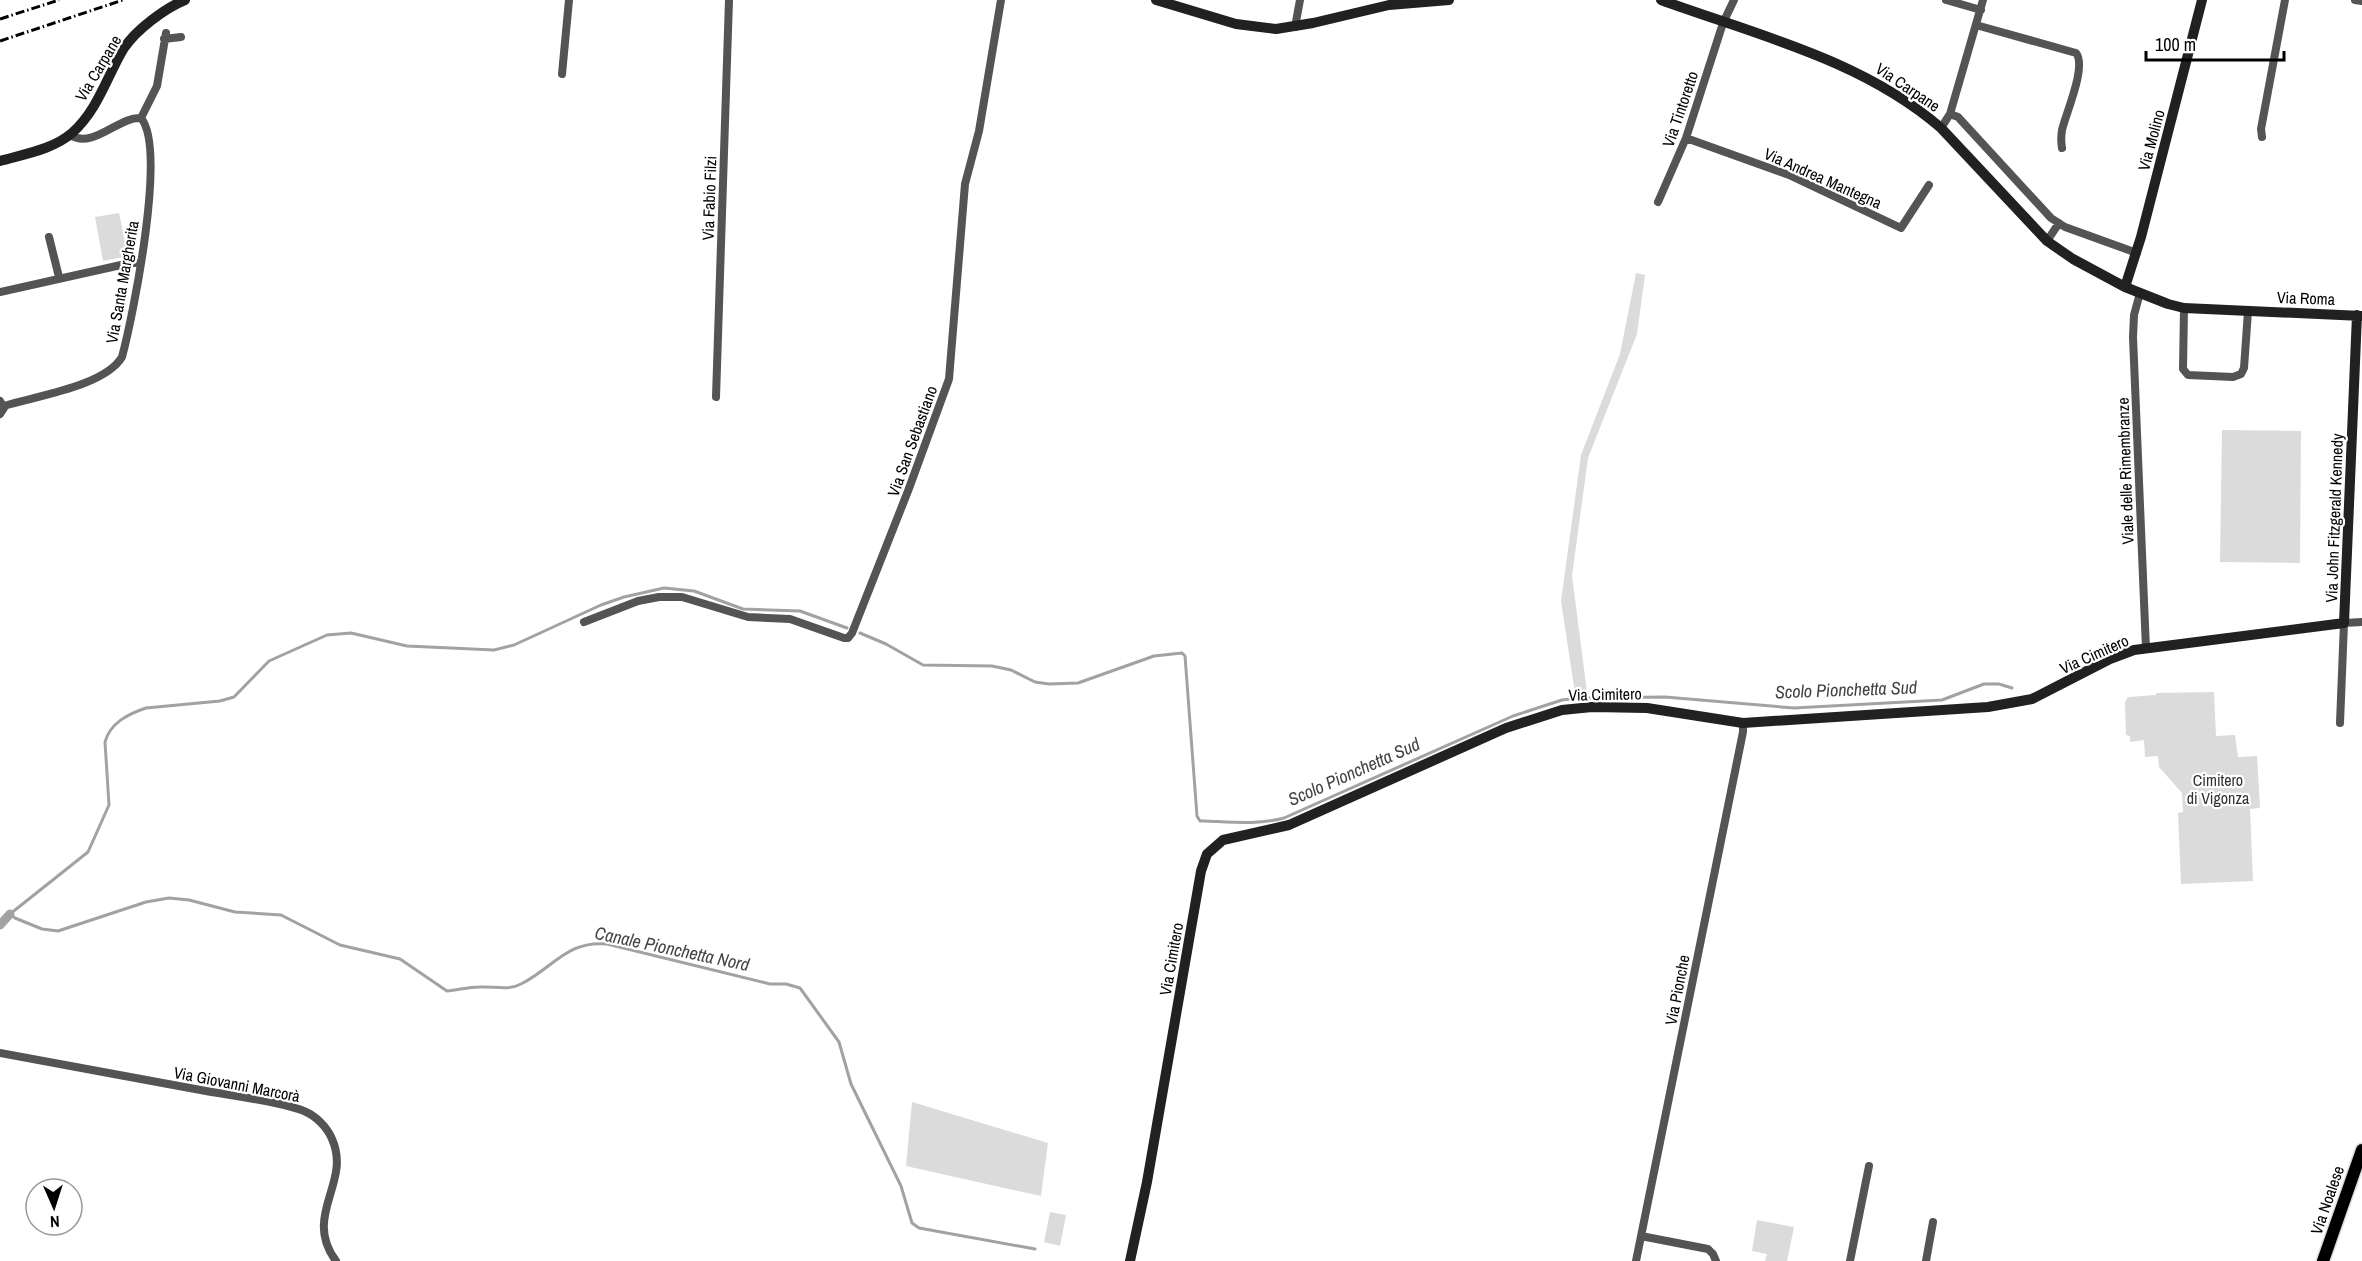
<svg xmlns="http://www.w3.org/2000/svg" width="2362" height="1261" font-family="'Archivo Narrow',sans-serif">
  <style>
    .green { fill: #dbdbdb }
    .lines { fill: none; stroke-linecap: round; stroke-linejoin: round }
    .stream { stroke: #a2a2a2; stroke-width: 3 }
    .canal { stroke: #a2a2a2; stroke-width: 9 }
    .primary-casing { stroke: #dbdbdb; stroke-width: 15 }
    .street { stroke: #545454; stroke-width: 8 }
    .secondary { stroke: #212121; stroke-width: 10 }
    .primary { stroke: #000; stroke-width: 12 }
    .rail { stroke: #000; stroke-width: 3; stroke-dasharray: 9 3 1.5 3; stroke-linecap: butt }
    .labels { text-anchor: middle; stroke-width: 4.5; stroke-linejoin: round; paint-order: stroke }
    .street-label { font-size: 16px; fill: #000; stroke: #fff }
    .park-label { font-size: 16px; fill: #323232; stroke: #fff }
    .water-label { font-size: 18px; font-style: italic; fill: #434343; stroke: #fff }
  </style>
  <rect width="100%" height="100%" fill="#fff"/>
  <path class="green" d="M 119,213 L 128,256 L 103,261 L 95,217 Z
    M 1636,273 L 1645,275 L 1637,334 L 1588,458 L 1572,576 L 1587,692 L 1575,693 L 1561,601 L 1581,455 L 1620,354 Z
    M 2222,430 L 2301,431 L 2300,563 L 2220,562 Z
    M 2214,692 L 2216,736 L 2235,735 L 2238,757 L 2257,756 L 2260,808 L 2250,809 L 2253,881 L 2181,884 L 2178,813 L 2183,812 L 2182,793 L 2159,767 L 2158,756 L 2145,757 L 2144,740 L 2130,742 L 2130,736 L 2126,735 L 2125,702 L 2128,697 L 2156,695 L 2156,693 Z
    M 912,1102 L 1048,1143 L 1041,1196 L 906,1166 Z
    M 1050,1212 L 1066,1215 L 1060,1246 L 1044,1242 Z
    M 1757,1220 L 1794,1227 L 1787,1261 L 1765,1261 L 1767,1254 L 1752,1251 Z"/>
  <g class="lines">
    <path class="stream" d="M 847,628 L 800,611 L 743,609 L 694,591 L 664,588 L 624,597 L 601,605 L 514,645 L 494,650 L 407,646 L 351,633 L 327,635 L 269,661 L 234,697 L 220,701 L 146,708 C 128,714 110,723 105,742 L 109,805 L 88,852 L 10,914 L 15,918 L 42,929 L 58,931 L 146,902 L 169,898 L 189,900 L 235,912 L 281,915 L 340,945 L 400,959 L 447,991 C 458,990 469,987 479,987 C 494,986 508,991 521,984 C 553,968 567,940 607,944 L 770,984 L 786,984 L 800,988 L 839,1042 L 851,1084 L 901,1186 L 912,1223 L 919,1228 L 1035,1249
      M 860,633 L 886,644 L 923,665 L 992,666 L 1011,670 L 1035,682 L 1049,684 L 1078,683 L 1154,656 L 1182,653 L 1185,656 L 1197,816 L 1200,821 L 1204,821 C 1231,822 1258,825 1284,818 L 1513,716 L 1562,700 L 1578,698 L 1665,697 L 1794,708 L 1942,700 L 1984,684 L 1999,684 L 2012,688"/>
    <path class="canal" d="M 0,925 L 10,914"/>
    <defs>
      <path id="primary" d="M 2323,1261 L 2362,1150"/>
    </defs>
    <use href="#primary" class="primary-casing"/>
    <path class="street" d="M 1946,0 L 1981,10
      M 2355,0 L 2362,1
      M 1976,25 L 2076,53 C 2087,66 2066,113 2062,130 C 2061,136 2061,142 2062,148
      M 1295,27 L 1300,0
      M 164,39 L 181,37
      M 562,74 L 569,0
      M 1950,114 L 1958,117 L 2051,218 L 2065,227 L 2137,253
      M 141,118 L 157,86 L 166,33
      M 1941,128 L 1950,114 L 1983,0
      M 70,135 C 93,150 119,116 141,118
      M 2262,137 L 2261,129 L 2285,0
      M 1686,138 L 1789,175 L 1901,228 L 1929,185
      M 1658,202 L 1686,138 L 1723,23 L 1734,0
      M 49,237 L 59,277
      M 2047,241 L 2059,223
      M 0,292 L 130,263 L 141,263
      M 2140,293 L 2134,315 L 2133,337 L 2146,649
      M 2184,308 L 2183,369 L 2188,375 L 2233,377 L 2241,374 L 2244,368 L 2248,311
      M 716,397 L 729,0
      M 0,401 L 4,408 L 0,414
      M 4,406 C 36,396 105,386 122,357 C 133,316 167,149 141,118
      M 584,622 L 638,601 L 659,597 L 682,597 L 748,617 L 790,619 L 844,638 L 848,638 L 852,633 L 908,491 L 949,379 L 965,184 L 979,131 L 1001,0
      M 2340,723 L 2344,623 L 2362,622
      M 0,1053 C 69,1066 137,1078 206,1091 C 234,1096 278,1101 304,1111 C 316,1116 327,1127 332,1139 C 352,1183 302,1215 336,1261
      M 1641,1236 L 1708,1249 L 1713,1254 L 1716,1261
      M 1636,1261 L 1743,732 L 1743,723
      M 1850,1261 L 1869,1166
      M 1926,1261 L 1933,1222"/>
    <path class="secondary" d="M 1156,0 L 1236,24 L 1276,29 L 1313,23 L 1389,5 L 1449,0
      M 1661,0 C 1757,35 1863,60 1941,128 L 2047,241 L 2073,259 L 2125,287 L 2168,304 L 2184,308 L 2362,316
      M 0,161 C 24,154 52,150 72,133 C 98,110 107,76 124,48 C 136,30 165,8 185,0
      M 2125,287 L 2141,237 L 2202,0
      M 1130,1261 L 1147,1182 L 1201,871 L 1207,854 L 1223,840 L 1289,825 L 1506,728 L 1562,710 L 1592,707 L 1647,708 L 1743,723 L 1988,707 L 2032,699 L 2110,659 L 2134,650 L 2344,623 L 2357,315"/>
    <use href="#primary" class="primary"/>
    <path class="rail" d="M 0,19 L 59,0
      M 0,41 L 123,0"/>
  </g>
  <g class="labels">
    <g class="street-label">
      <text transform="translate(98 68) rotate(-59)" y="6">Via Carpane</text>
      <text transform="translate(1908 87) rotate(34)" y="6">Via Carpane</text>
      <text transform="translate(1680 109) rotate(-71)" y="6">Via Tintoretto</text>
      <text transform="translate(2151 140) rotate(-75)" y="6">Via Molino</text>
      <text transform="translate(1823 178) rotate(24)" y="6">Via Andrea Mantegna</text>
      <text transform="translate(709 198) rotate(-88)" y="6">Via Fabio Filzi</text>
      <text transform="translate(122 282) rotate(-80)" y="6">Via Santa Margherita</text>
      <text transform="translate(2306 298) rotate(2)" y="6">Via Roma</text>
      <text transform="translate(912 441) rotate(-70)" y="6">Via San Sebastiano</text>
      <text transform="translate(2125 471) rotate(-92)" y="6">Viale delle Rimembranze</text>
      <text transform="translate(2334 518) rotate(-88)" y="6">Via John Fitzgerald Kennedy</text>
      <text transform="translate(2094 654) rotate(-24)" y="6">Via Cimitero</text>
      <text transform="translate(1605 694) rotate(-1)" y="6">Via Cimitero</text>
      <text transform="translate(1171 959) rotate(-80)" y="6">Via Cimitero</text>
      <text transform="translate(1677 990) rotate(-79)" y="6">Via Pionche</text>
      <text transform="translate(237 1084) rotate(11)" y="6">Via Giovanni Marcorà</text>
      <text transform="translate(2327 1200) rotate(-71)" y="6">Via Noalese</text>
    </g>
    <g class="park-label">
      <text x="2218" y="786">Cimitero<tspan x="2218" dy="18">di Vigonza</tspan></text>
    </g>
    <g class="water-label">
      <text transform="translate(1846 690) rotate(-2)" y="6">Scolo Pionchetta Sud</text>
      <text transform="translate(1354 772) rotate(-24)" y="6">Scolo Pionchetta Sud</text>
      <text transform="translate(672 949) rotate(12)" y="6">Canale Pionchetta Nord</text>
    </g>
  </g>
  <g transform="translate(54 1207) rotate(177)"><circle r="28" fill="#ffffff" stroke="#999999" stroke-width="1.5"/>
  <path d="M0-4.5L10 22L0 15L-10 22Z" fill="#000000"/>
  <text y="-9" font-size="16" font-weight="bold" text-anchor="middle" fill="#000000">N</text>
  </g>
  <path d="M2146 51v9h138v-9" fill="none" stroke="#000000" stroke-width="3"/>
  <text x="2155" y="51" font-size="18" fill="#000000" stroke="#ffffff" stroke-width="4.5" paint-order="stroke">100 m</text>
</svg>
